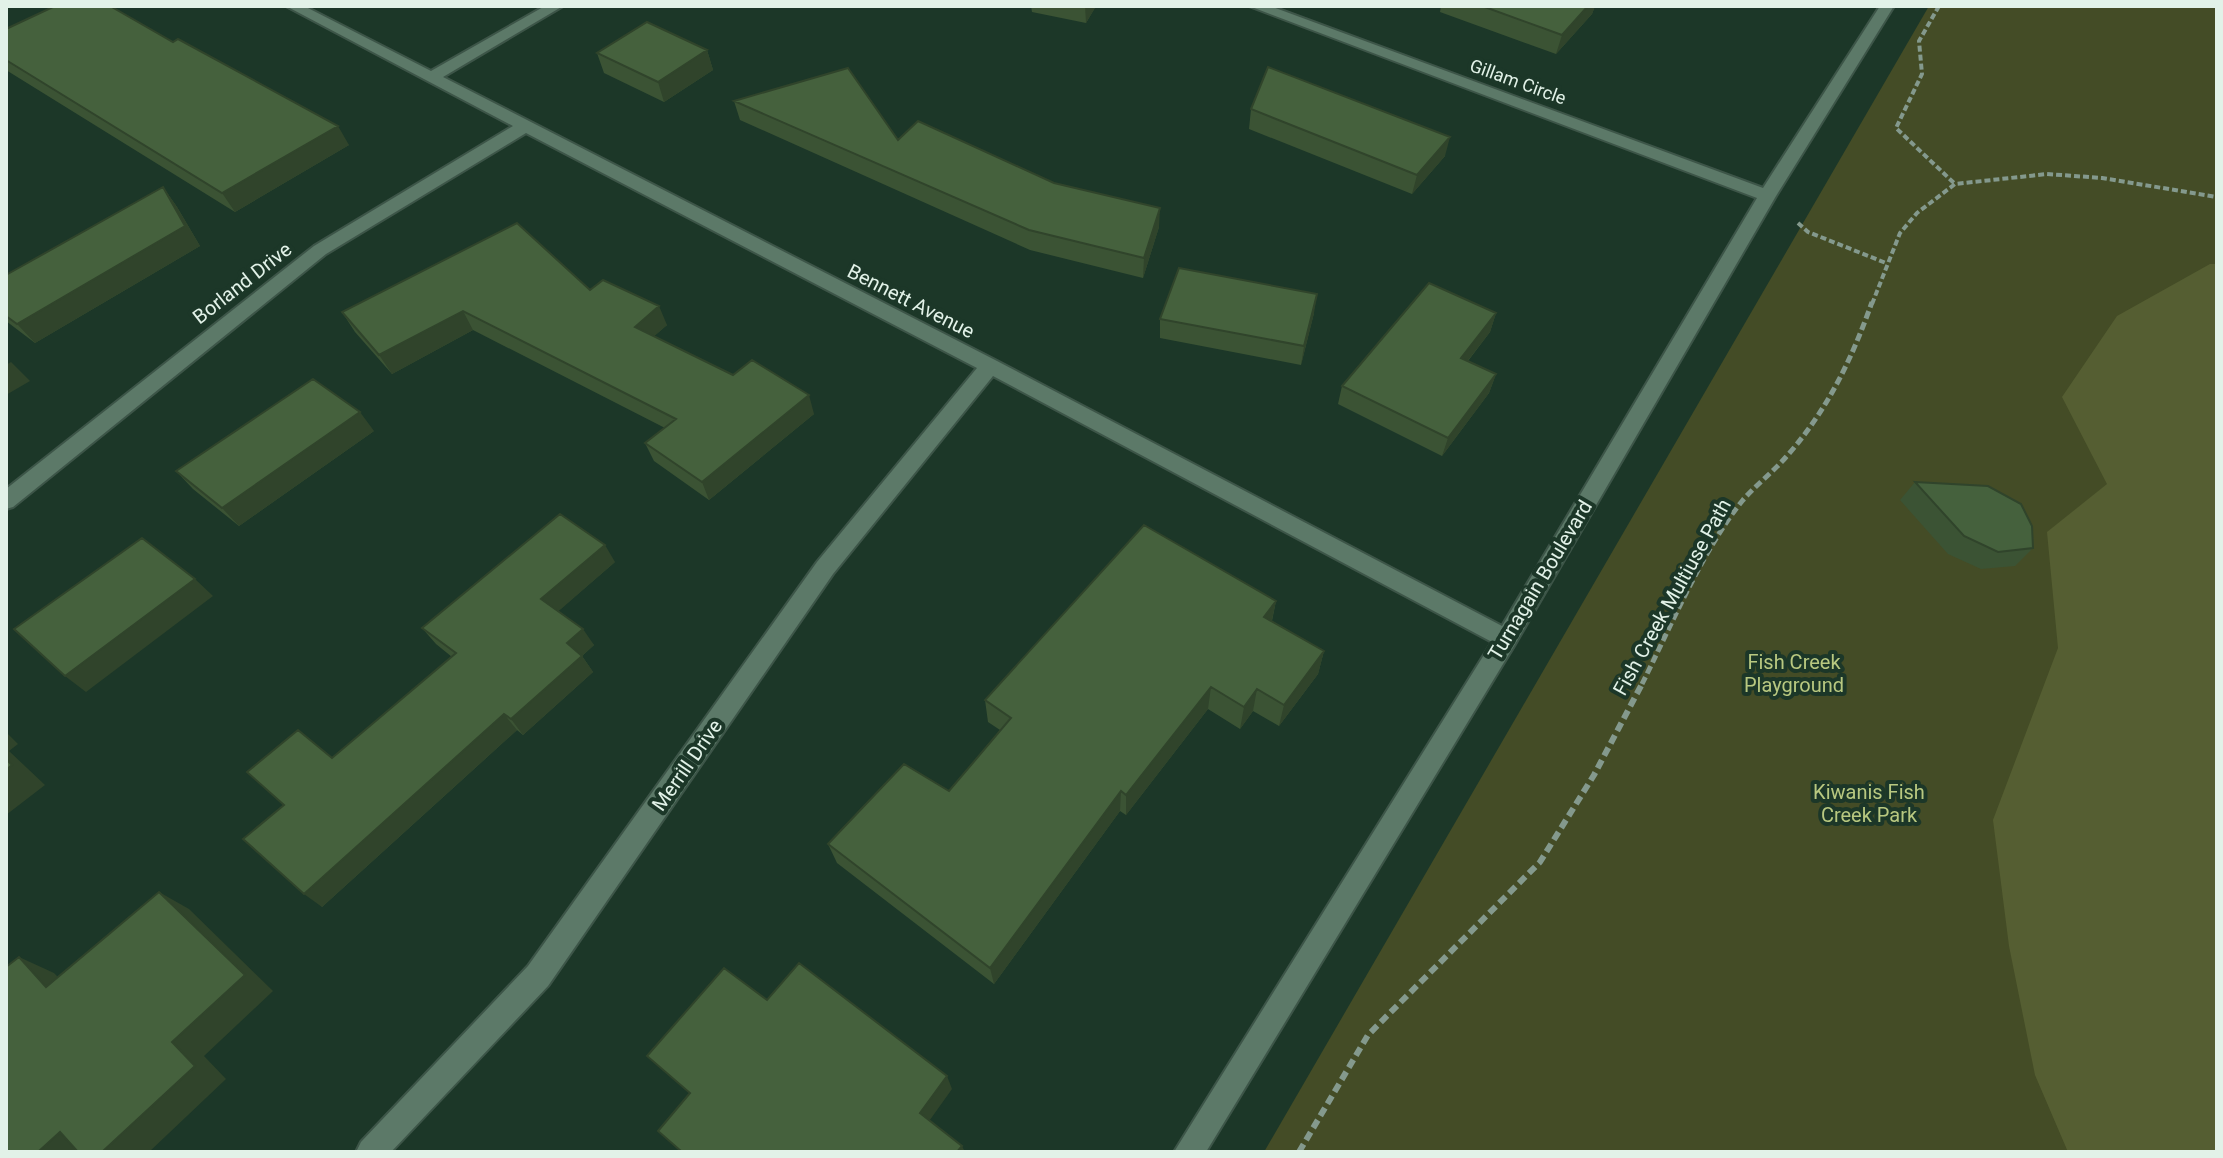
<svg xmlns="http://www.w3.org/2000/svg" width="2223" height="1158" font-family="Roboto,sans-serif">
  <style>
    .green { fill: #444c26 }
    .forest { fill: #555e32 }
    .lines { fill: none; stroke-linecap: round; stroke-linejoin: round }
    .minor-casing { stroke: #3d5548; stroke-width: 4 }
    .path-far2 { stroke: #84998d; stroke-width: 4; stroke-dasharray: 6 3; stroke-linecap: butt }
    .path-far1 { stroke: #84998d; stroke-width: 5; stroke-dasharray: 8 4; stroke-linecap: butt }
    .path { stroke: #84998d; stroke-width: 6; stroke-dasharray: 9 5; stroke-linecap: butt }
    .minor { fill: #5c7968; fill-rule: evenodd }
    .wall { fill: #3b5334 }
    .shaded-wall { fill: #30442b }
    .building { fill: #45613d; stroke: #30442b; stroke-width: 2 }
    .labels { text-anchor: middle; stroke-width: 8; stroke-linejoin: round; paint-order: stroke }
    .far-street-label { font-size: 18px; fill: #e2f2e8; stroke: #1c3728 }
    .street-label { font-size: 20px; fill: #e2f2e8; stroke: #1c3728 }
    .park-label { font-size: 20px; fill: #b8c880; stroke: #1c3728 }
  </style>
  <rect width="100%" height="100%" fill="#1c3728"/>
  <path class="green" d="M 1929,6 L 2217,6 L 2217,1152 L 1264,1152 Z"/>
  <path class="forest" d="M 2210,264 L 2217,264 L 2217,1152 L 2068,1152 L 2035,1075 L 2009,946 L 1993,820 L 2058,648 L 2047,532 L 2107,484 L 2062,397 L 2117,316 Z"/>
  <g class="lines">
    <defs>
      <path id="minor" d="M 286,6 L 304,6 L 431,71 L 545,6 L 563,6 L 443,77 L 997,361 L 1502,626 L 1757,198 L 1249,6 L 1270,6 L 1763,188 L 1880,6 L 1894,6 L 1776,196 L 1514,646 L 1206,1152 L 1174,1152 L 1492,642 L 993,376 L 833,574 L 548,986 L 391,1152 L 356,1152 L 361,1142 L 528,966 L 817,562 L 977,368 L 526,133 L 326,254 L 13,507 L 6,509 L 6,489 L 314,246 L 513,126 Z"/>
    </defs>
    <use href="#minor" class="minor-casing"/>
    <path class="path-far2" d="M 1939,6 L 1919,41 L 1922,74 L 1896,128 L 1955,184
      M 1798,223 L 1808,232 L 1886,263
      M 1872,304 L 1900,233 L 1917,213 L 1955,184 L 2047,174 L 2102,178 L 2217,197"/>
    <path class="path-far1" d="M 1642,684 C 1670,628 1704,547 1743,500 C 1756,485 1773,472 1786,457 C 1827,411 1852,359 1872,302"/>
    <path class="path" d="M 1299,1152 L 1368,1035 L 1540,862 L 1594,775 L 1643,682"/>
    <use href="#minor" class="minor"/>
  </g>
  <path class="wall" d="M 1031,6 L 1096,6 L 1086,23 L 1032,12 Z
    M 1441,6 L 1595,6 L 1592,14 L 1556,54 L 1440,12 Z
    M 6,29 L 349,145 L 235,212 L 6,70 Z
    M 707,50 L 713,70 L 664,102 L 604,73 L 597,53 Z
    M 734,101 L 898,140 L 1054,183 L 1159,227 L 1143,278 L 1030,250 L 740,120 Z
    M 1251,109 L 1445,156 L 1412,194 L 1249,129 Z
    M 163,187 L 177,207 L 200,246 L 35,343 L 6,321 L 6,275 Z
    M 590,290 L 667,325 L 654,336 L 814,414 L 709,500 L 654,461 L 645,443 L 665,428 L 473,330 L 392,374 L 355,332 L 342,312 Z
    M 1314,313 L 1301,365 L 1160,338 L 1160,319 Z
    M 1496,313 L 1490,332 L 1468,361 L 1496,374 L 1489,393 L 1442,456 L 1338,404 L 1342,386 Z
    M 374,431 L 239,526 L 193,489 L 176,471 Z
    M 1915,482 L 2033,548 L 2015,566 L 1981,569 L 1948,554 L 1900,500 Z
    M 615,562 L 558,611 L 594,645 L 582,656 L 593,672 L 523,735 L 517,730 L 322,907 L 284,805 L 332,758 L 452,657 L 436,644 L 422,628 Z
    M 1276,601 L 1272,621 L 1324,651 L 1318,674 L 1279,726 L 1253,711 L 1240,729 L 1208,709 L 1126,815 L 1120,811 L 994,984 L 837,863 L 828,844 L 949,791 L 1000,730 L 988,722 L 985,700 Z"/>
  <path class="shaded-wall" d="M 1085,6 L 1096,6 L 1086,23 Z
    M 1588,6 L 1595,6 L 1592,14 L 1556,54 L 1562,35 Z
    M 707,50 L 713,70 L 664,102 L 658,82 Z
    M 338,126 L 349,145 L 235,212 L 222,193 Z
    M 1450,137 L 1445,156 L 1412,194 L 1417,175 Z
    M 163,187 L 177,207 L 200,246 L 35,343 L 17,324 Z
    M 1160,208 L 1159,227 L 1143,278 L 1144,258 Z
    M 1317,294 L 1314,313 L 1301,365 L 1304,346 Z
    M 659,306 L 667,325 L 643,346 L 635,327 Z
    M 463,311 L 473,330 L 392,374 L 379,355 Z
    M 1496,313 L 1490,332 L 1455,377 L 1461,358 Z
    M 11,362 L 30,381 L 6,395 L 6,365 Z
    M 1496,374 L 1489,393 L 1442,456 L 1448,438 Z
    M 809,395 L 814,414 L 709,500 L 702,482 Z
    M 360,412 L 374,431 L 239,526 L 222,508 Z
    M 605,545 L 615,562 L 553,616 L 541,599 Z
    M 195,579 L 213,596 L 86,692 L 65,676 Z
    M 1276,601 L 1271,624 L 1264,617 Z
    M 583,629 L 594,645 L 582,656 L 593,672 L 523,735 L 511,719 L 567,643 Z
    M 1324,651 L 1318,674 L 1279,726 L 1284,705 Z
    M 1211,687 L 1208,709 L 1126,815 L 1126,795 Z
    M 1257,689 L 1253,711 L 1240,729 L 1244,707 Z
    M 504,714 L 517,730 L 322,907 L 304,894 Z
    M 6,732 L 18,744 L 9,751 L 45,785 L 6,815 Z
    M 1121,791 L 1120,811 L 994,984 L 990,968 Z
    M 159,892 L 189,909 L 273,991 L 204,1056 L 226,1079 L 149,1152 L 102,1152 L 172,1042 Z
    M 19,957 L 54,973 L 82,1002 L 46,987 Z
    M 947,1076 L 952,1089 L 927,1124 L 920,1113 Z
    M 60,1132 L 87,1152 L 38,1152 Z
    M 962,1146 L 965,1152 L 957,1152 Z"/>
  <path class="building" d="M 55,6 L 110,6 L 173,42 L 178,39 L 338,126 L 222,193 L 6,60 L 6,29 Z
    M 1482,6 L 1588,6 L 1562,35 Z
    M 647,22 L 707,50 L 658,82 L 597,53 Z
    M 1268,67 L 1450,137 L 1417,175 L 1251,109 Z
    M 848,68 L 898,140 L 918,121 L 1054,183 L 1160,208 L 1144,258 L 1029,230 L 734,101 Z
    M 163,187 L 185,226 L 17,324 L 6,316 L 6,275 Z
    M 517,223 L 590,290 L 603,280 L 659,306 L 635,327 L 733,375 L 752,360 L 809,395 L 702,482 L 645,443 L 676,419 L 463,311 L 379,355 L 342,312 Z
    M 1179,268 L 1317,294 L 1304,346 L 1160,319 Z
    M 1429,283 L 1496,313 L 1461,358 L 1496,374 L 1448,438 L 1342,386 Z
    M 313,379 L 360,412 L 222,508 L 176,471 Z
    M 1915,482 L 1988,486 L 2021,504 L 2032,526 L 2033,548 L 1998,552 L 1964,536 Z
    M 560,514 L 605,545 L 541,599 L 583,629 L 567,643 L 582,656 L 511,719 L 504,714 L 304,894 L 243,839 L 284,805 L 247,772 L 298,730 L 332,758 L 456,653 L 422,628 Z
    M 1144,525 L 1276,601 L 1264,617 L 1324,651 L 1284,705 L 1257,689 L 1244,707 L 1211,687 L 1126,795 L 1121,791 L 990,968 L 828,844 L 904,764 L 949,791 L 1011,718 L 985,700 Z
    M 142,538 L 195,579 L 65,676 L 14,629 Z
    M 6,759 L 12,765 L 6,770 Z
    M 159,892 L 245,975 L 172,1042 L 195,1066 L 102,1152 L 78,1152 L 60,1132 L 38,1152 L 6,1152 L 6,967 L 19,957 L 46,987 Z
    M 799,963 L 947,1076 L 920,1113 L 962,1146 L 957,1152 L 682,1152 L 658,1131 L 690,1093 L 647,1056 L 724,968 L 767,1000 Z"/>
  <g class="labels">
    <g class="far-street-label">
      <text transform="translate(1518 82) rotate(20)" y="6">Gillam Circle</text>
    </g>
    <g class="street-label">
      <text transform="translate(242 283) rotate(-38)" y="7">Borland Drive</text>
      <text transform="translate(911 301) rotate(27)" y="7">Bennett Avenue</text>
      <text transform="translate(1540 580) rotate(-59)" y="7">Turnagain Boulevard</text>
      <text transform="translate(1672 597) rotate(-61)" y="7">Fish Creek Multiuse Path</text>
      <text transform="translate(687 765) rotate(-55)" y="7">Merrill Drive</text>
    </g>
    <g class="park-label">
      <text x="1794" y="669">Fish Creek<tspan x="1794" dy="23">Playground</tspan></text>
      <text x="1869" y="799">Kiwanis Fish<tspan x="1869" dy="23">Creek Park</tspan></text>
    </g>
  </g>
  <rect width="2223" height="1158" fill="none" stroke="#e2f2e8" stroke-width="16"/>
</svg>
